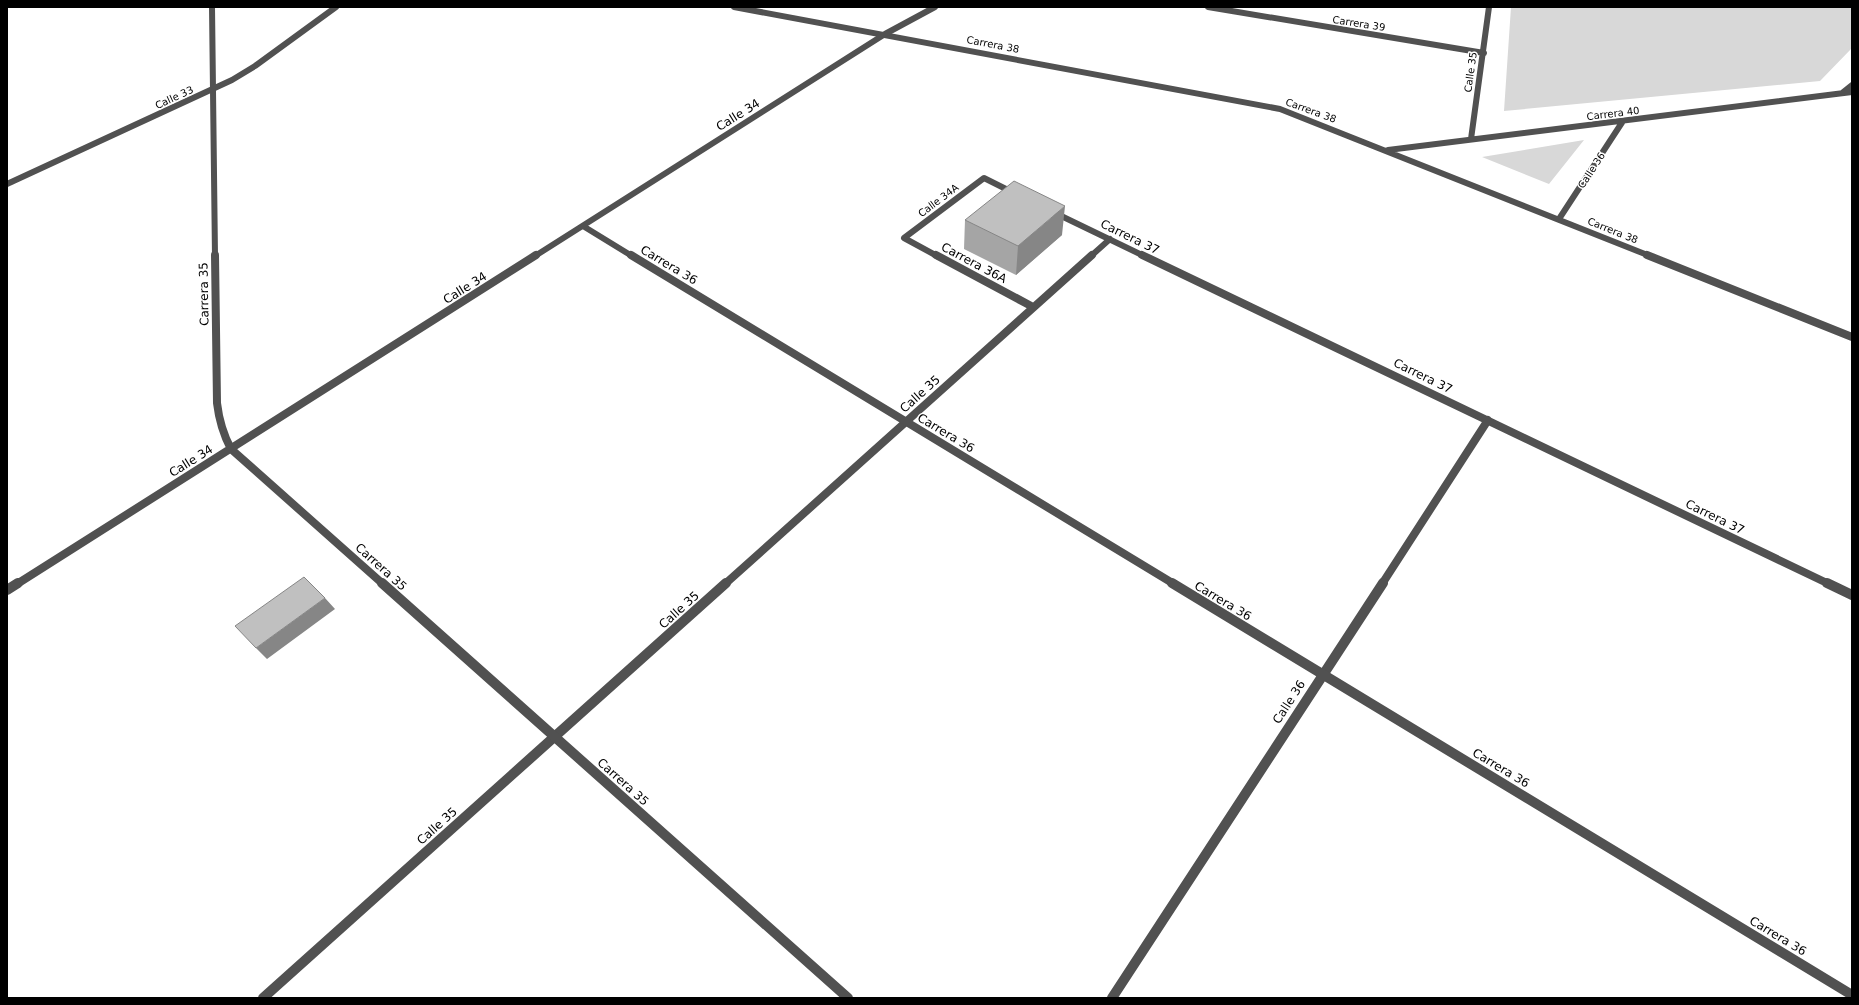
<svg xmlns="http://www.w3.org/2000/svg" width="1859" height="1005" font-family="'DejaVu Sans',sans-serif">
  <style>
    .green { fill: #d8d8d8 }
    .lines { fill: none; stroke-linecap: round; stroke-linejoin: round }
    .minor-far2 { stroke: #515151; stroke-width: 6 }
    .minor-far1 { stroke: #515151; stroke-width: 8 }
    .minor { stroke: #515151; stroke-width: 10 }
    .tertiary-far2 { stroke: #515151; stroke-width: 6 }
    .tertiary-far1 { stroke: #515151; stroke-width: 8 }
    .tertiary { stroke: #515151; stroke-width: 10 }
    .wall { fill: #a5a5a5 }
    .shaded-wall { fill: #868686 }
    .building { fill: #c0c0c0; stroke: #868686 }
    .labels { text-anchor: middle; stroke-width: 3; stroke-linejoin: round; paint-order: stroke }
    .far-street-label { font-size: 10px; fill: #000; stroke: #fff }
    .street-label { font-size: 12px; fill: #000; stroke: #fff }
  </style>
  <rect width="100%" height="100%" fill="#fff"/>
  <path class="green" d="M 1511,7 L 1852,7 L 1852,48 L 1820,81 L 1504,111 Z
    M 1584,140 L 1549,184 L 1482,157 Z"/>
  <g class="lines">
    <path class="minor-far2" d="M 734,7 L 1280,109 L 1650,256
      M 1208,7 L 1484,53
      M 1842,93 L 1852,85
      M 1471,139 L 1489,7
      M 1388,150 L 1852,92
      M 7,184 L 232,80 L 255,66 L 336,7
      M 1055,213 L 1144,256
      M 1559,219 L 1623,121
      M 937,256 L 904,238 L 984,178 L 1014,193
      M 1091,256 L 1110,239"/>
    <path class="minor-far1" d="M 936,255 L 1033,307
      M 1142,255 L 1829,584
      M 1647,255 L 1852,337
      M 725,584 L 1092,255
      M 1382,584 L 1488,420"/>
    <path class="minor" d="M 1827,583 L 1852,595
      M 1323,675 L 1383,583
      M 263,998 L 726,583"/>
    <path class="tertiary-far2" d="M 212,7 L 215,256
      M 583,226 L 632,256
      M 535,256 L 885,34 L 935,7"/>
    <path class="tertiary-far1" d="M 215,255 L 217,403 C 219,420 223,434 231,449 L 383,584
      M 631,255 L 1174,584
      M 17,584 L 536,255"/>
    <path class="tertiary" d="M 382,583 L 848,998
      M 1172,583 L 1852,995
      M 7,590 L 18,583
      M 1112,998 L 1323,675"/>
  </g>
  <path class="wall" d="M 965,220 L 1062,235 L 1016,275 L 964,249 Z"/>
  <path class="shaded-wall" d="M 1065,206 L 1062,235 L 1016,275 L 1018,246 Z
    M 325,598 L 335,609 L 267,659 L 256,648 Z"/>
  <path class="building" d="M 1014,181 L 1065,206 L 1018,246 L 965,220 Z
    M 304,577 L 325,598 L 256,648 L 235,626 Z"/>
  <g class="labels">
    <g class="far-street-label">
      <text transform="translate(1359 23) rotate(9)" y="4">Carrera 39</text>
      <text transform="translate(993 44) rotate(11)" y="4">Carrera 38</text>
      <text transform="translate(1470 72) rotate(-82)" y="4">Calle 35</text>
      <text transform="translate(174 97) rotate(-25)" y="4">Calle 33</text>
      <text transform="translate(1311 110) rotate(20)" y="4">Carrera 38</text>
      <text transform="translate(1613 113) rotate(-7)" y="4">Carrera 40</text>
      <text transform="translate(1591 170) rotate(-57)" y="4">Calle 36</text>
      <text transform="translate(938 200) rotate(-37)" y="4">Calle 34A</text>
      <text transform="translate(1613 230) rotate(22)" y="4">Carrera 38</text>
    </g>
    <g class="street-label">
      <text transform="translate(738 115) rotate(-32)" y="4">Calle 34</text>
      <text transform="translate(1130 237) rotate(26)" y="4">Carrera 37</text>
      <text transform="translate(974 263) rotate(28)" y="4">Carrera 36A</text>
      <text transform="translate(669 265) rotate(31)" y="4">Carrera 36</text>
      <text transform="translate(465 288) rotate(-32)" y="4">Calle 34</text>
      <text transform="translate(204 294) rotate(-91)" y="4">Carrera 35</text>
      <text transform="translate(1423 376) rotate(26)" y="4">Carrera 37</text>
      <text transform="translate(920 394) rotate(-42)" y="4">Calle 35</text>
      <text transform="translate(946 433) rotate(31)" y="4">Carrera 36</text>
      <text transform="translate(191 461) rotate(-32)" y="4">Calle 34</text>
      <text transform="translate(1715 517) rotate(26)" y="4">Carrera 37</text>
      <text transform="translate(381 567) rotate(42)" y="4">Carrera 35</text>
      <text transform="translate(1223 601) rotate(31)" y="4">Carrera 36</text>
      <text transform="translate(679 610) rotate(-42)" y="4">Calle 35</text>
      <text transform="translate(1289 702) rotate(-57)" y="4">Calle 36</text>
      <text transform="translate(1501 768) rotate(31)" y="4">Carrera 36</text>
      <text transform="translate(623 782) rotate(42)" y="4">Carrera 35</text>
      <text transform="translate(437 826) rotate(-42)" y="4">Calle 35</text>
      <text transform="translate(1778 936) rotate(31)" y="4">Carrera 36</text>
    </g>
  </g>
  <rect width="1859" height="1005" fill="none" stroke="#000000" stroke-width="16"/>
</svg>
